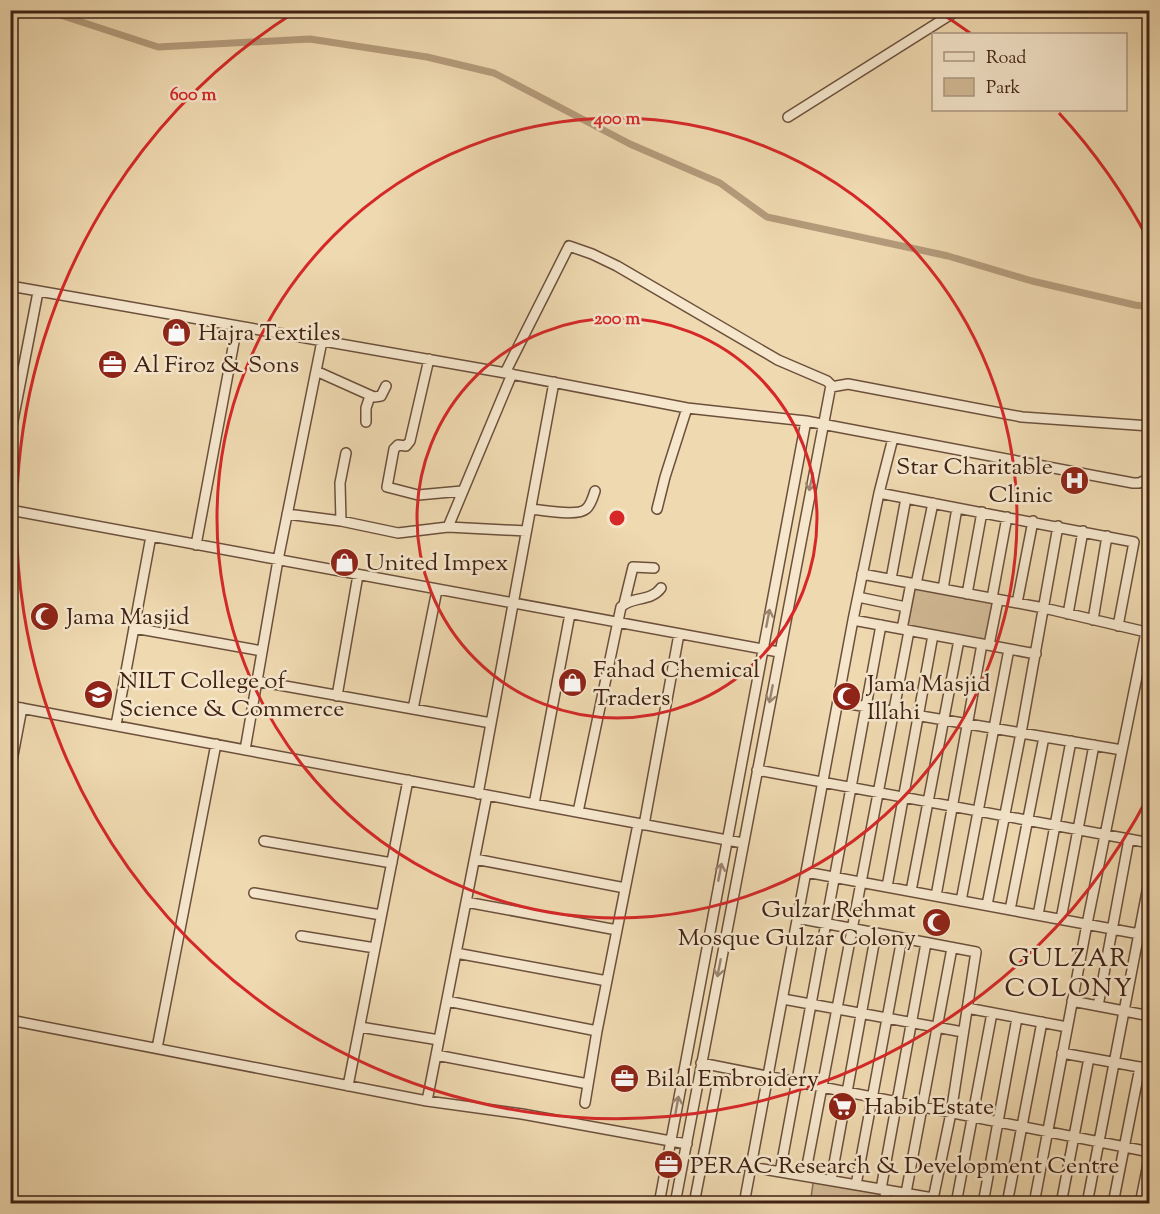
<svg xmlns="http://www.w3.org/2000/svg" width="1160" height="1214" font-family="'Sorts Mill Goudy',serif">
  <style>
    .green { fill: #d1ba96; stroke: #886e56; stroke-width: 1.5 }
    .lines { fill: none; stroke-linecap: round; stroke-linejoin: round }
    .canal { stroke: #b49b7b; stroke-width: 7 }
    .minor-casing { stroke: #6c503c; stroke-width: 12 }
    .minor { stroke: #f5e6cc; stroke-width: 9 }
    .oneway { stroke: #9a8470 }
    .ring { fill: none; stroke: #d62828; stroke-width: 3 }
    .labels { text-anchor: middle; stroke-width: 5; stroke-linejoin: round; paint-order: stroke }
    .poi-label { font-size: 24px; fill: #402215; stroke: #f5e6cc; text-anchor: start }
    .neighbourhood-label { font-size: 26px; letter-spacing: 1.5px; fill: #402215; stroke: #f5e6cc }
    .centre { fill: #d62828; stroke: #f5e6cc; stroke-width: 3 }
    .ring-label { font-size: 18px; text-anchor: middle; font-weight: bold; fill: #d62828; stroke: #f5e6cc; stroke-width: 5; stroke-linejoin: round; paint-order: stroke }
  </style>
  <rect width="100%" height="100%" fill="#efd9b0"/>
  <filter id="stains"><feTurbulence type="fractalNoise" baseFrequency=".00333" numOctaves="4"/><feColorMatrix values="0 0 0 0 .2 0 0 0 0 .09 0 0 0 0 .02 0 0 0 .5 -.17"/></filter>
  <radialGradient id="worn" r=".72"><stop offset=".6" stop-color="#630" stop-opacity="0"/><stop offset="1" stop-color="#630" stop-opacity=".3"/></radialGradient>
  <path class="green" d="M 913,587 L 995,602 L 987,642 L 907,625 Z
    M 814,1177 L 881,1189 L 879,1203 L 810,1204 Z"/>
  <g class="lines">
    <path class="canal" d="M 45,10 L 158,47 L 310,39 L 427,57 L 494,73 L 630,144 L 720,183 L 767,217 L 948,256 L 1032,281 L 1135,305 L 1150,307"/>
    <defs>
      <path id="minor" d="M 788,117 L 958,10
        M 10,286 L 500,372 L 687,408 L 806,421 L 1133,483 L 1139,483 L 1150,478
        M 429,359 L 410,441 L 406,446 L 398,445 L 394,449 L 387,487 L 418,495 L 462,491
        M 316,371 L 374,397 L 381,396 L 386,386
        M 505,373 L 569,246 L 592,254 L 617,266 L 778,360 L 827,381 L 831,385 L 675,1204
        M 831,387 L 848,384 L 1022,417 L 1150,426
        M 366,422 L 366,408 L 370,396
        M 10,436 L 38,292
        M 879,493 L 1134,542 L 1118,626
        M 531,509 C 543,510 577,517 586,509 C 591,505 593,497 595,491
        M 657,509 L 665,477 L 687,408
        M 10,510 L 779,652
        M 287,514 L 341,521 L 398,533 L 448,527 L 526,531
        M 341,521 L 340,483 L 346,453
        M 448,527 L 512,374
        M 196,545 L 237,326
        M 862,574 L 1044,608 L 1146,632
        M 891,579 L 906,498
        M 916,584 L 933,503
        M 943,589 L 957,508
        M 967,594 L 982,512
        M 858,597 L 906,607
        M 992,598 L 1007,517
        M 1017,603 L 1033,521
        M 624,604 L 633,567 L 654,568
        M 1068,614 L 1083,531
        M 853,620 L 1036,654
        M 1093,620 L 1107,536
        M 134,628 L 262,651
        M 902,629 L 911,583
        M 989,645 L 998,600
        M 257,681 L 491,723
        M 337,696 L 358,575
        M 838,702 L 1122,750
        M 10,706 L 743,843
        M 413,709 L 437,590
        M 116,725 L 151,536
        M 245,750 L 278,560 L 322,341
        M 757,770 L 1150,843
        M 10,771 L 22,708
        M 478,794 L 554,382
        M 534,804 L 570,614
        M 578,812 L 621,607 C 632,596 651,602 661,588
        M 644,825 L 679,634
        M 264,841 L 392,863
        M 475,859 L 625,888
        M 806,872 L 1150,936
        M 887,887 L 933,635
        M 911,891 L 959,640
        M 254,893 L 381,915
        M 936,896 L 982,644
        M 961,901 L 1009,649
        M 466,902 L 617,930
        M 987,905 L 1021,733 L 1058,526
        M 1010,910 L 1044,737
        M 1038,915 L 1071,741
        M 797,918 L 976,952 L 951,1113 L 932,1204
        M 1061,919 L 1094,745
        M 301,936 L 375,948
        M 456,953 L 607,981
        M 783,999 L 963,1032
        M 447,1001 L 597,1031
        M 1072,1001 L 1150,1016
        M 1098,1006 L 1129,839
        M 967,1008 L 1067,1027
        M 10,1020 L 427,1101 L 522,1114 L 687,1144
        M 360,1027 L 439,1040
        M 157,1048 L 216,744
        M 1062,1053 L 1150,1069
        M 436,1055 L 588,1084
        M 701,1063 L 1150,1152
        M 348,1086 L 408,780
        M 427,1101 L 487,795
        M 585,1103 L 597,1031 L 638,824
        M 751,1167 L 933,1198
        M 780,1172 L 881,625
        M 805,1176 L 909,631
        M 831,1180 L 876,933
        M 856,1185 L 902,938
        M 881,1189 L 926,943
        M 906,1193 L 952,948
        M 659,1204 L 806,421
        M 694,1204 L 717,1085
        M 744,1204 L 853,620 L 879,493 L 893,438
        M 884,1204 L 886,1190
        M 956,1204 L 992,1013
        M 983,1204 L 1017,1018
        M 1007,1204 L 1042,1022
        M 1034,1204 L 1087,924 L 1146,632 L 1150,629
        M 1061,1204 L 1089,1058
        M 1087,1204 L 1150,876
        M 1113,1204 L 1140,1067
        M 1140,1204 L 1150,1154"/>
    </defs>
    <use href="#minor" class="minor-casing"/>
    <use href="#minor" class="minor"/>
  </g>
  <defs><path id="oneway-shaft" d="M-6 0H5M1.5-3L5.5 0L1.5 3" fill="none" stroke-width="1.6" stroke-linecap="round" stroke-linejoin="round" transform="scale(1.5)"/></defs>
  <g class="oneway">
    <use href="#oneway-shaft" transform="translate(811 482) rotate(102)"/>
    <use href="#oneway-shaft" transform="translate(768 618) rotate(-79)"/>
    <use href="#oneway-shaft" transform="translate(771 694) rotate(101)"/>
    <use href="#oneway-shaft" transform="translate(720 872) rotate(-79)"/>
    <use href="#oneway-shaft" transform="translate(719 968) rotate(101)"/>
    <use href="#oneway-shaft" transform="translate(677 1105) rotate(-80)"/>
  </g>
  <g class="ring">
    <circle cx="617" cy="518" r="200"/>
    <circle cx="617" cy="518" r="400"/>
    <path d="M1149 795A600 600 0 1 1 295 12M939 12A600 600 0 0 1 970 33M1059 113A600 600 0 0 1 1149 241"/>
  </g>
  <defs>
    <symbol id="shop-disc" viewBox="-11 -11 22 22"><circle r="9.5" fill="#8f2418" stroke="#f5e6cc"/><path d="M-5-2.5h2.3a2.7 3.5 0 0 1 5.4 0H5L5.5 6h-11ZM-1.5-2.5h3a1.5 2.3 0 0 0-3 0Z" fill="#fff"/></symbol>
    <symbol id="office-disc" viewBox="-11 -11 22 22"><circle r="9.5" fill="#8f2418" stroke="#f5e6cc"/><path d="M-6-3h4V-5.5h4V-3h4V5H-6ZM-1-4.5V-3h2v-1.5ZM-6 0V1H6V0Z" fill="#fff"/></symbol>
    <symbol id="hospital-disc" viewBox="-11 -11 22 22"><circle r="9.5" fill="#8f2418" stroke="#f5e6cc"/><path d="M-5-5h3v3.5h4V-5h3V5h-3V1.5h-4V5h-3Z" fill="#fff"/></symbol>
    <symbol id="mosque-disc" viewBox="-11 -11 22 22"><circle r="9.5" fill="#8f2418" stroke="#f5e6cc"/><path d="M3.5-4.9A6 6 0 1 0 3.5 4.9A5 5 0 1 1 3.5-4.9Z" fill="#fff"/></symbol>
    <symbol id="university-disc" viewBox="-11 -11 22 22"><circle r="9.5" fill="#8f2418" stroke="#f5e6cc"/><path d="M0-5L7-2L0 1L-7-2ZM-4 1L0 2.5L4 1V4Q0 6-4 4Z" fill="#fff"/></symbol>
    <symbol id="supermarket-disc" viewBox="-11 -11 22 22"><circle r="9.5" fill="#8f2418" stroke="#f5e6cc"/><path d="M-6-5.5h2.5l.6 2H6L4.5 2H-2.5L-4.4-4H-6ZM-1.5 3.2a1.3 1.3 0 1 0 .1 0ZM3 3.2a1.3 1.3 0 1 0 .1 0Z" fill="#fff"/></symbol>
  </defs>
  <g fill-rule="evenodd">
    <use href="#shop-disc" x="160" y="316" width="33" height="33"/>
    <use href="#office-disc" x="96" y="348" width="33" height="33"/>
    <use href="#hospital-disc" x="1058" y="464" width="33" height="33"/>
    <use href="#shop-disc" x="328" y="546" width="33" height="33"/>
    <use href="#mosque-disc" x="28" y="600" width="33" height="33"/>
    <use href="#shop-disc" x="556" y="666" width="33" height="33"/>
    <use href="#university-disc" x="82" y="678" width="33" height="33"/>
    <use href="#mosque-disc" x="830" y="680" width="33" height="33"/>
    <use href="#mosque-disc" x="920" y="906" width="33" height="33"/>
    <use href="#office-disc" x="608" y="1062" width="33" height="33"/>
    <use href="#supermarket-disc" x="826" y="1090" width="33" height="33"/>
    <use href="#office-disc" x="652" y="1148" width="33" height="33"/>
  </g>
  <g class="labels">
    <g class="poi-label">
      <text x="198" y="340">Hajra Textiles</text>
      <text x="133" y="372">Al Firoz &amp; Sons</text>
      <text x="1053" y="474" text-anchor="end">Star Charitable<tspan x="1053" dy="28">Clinic</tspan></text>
      <text x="365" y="570">United Impex</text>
      <text x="66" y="624">Jama Masjid</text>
      <text x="593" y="677">Fahad Chemical<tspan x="593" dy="28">Traders</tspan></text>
      <text x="119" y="688">NILT College of<tspan x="119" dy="28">Science &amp; Commerce</tspan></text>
      <text x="867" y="691">Jama Masjid<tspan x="867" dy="28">Illahi</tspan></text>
      <text x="916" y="917" text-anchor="end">Gulzar Rehmat<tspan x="916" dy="28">Mosque Gulzar Colony</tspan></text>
      <text x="646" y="1086">Bilal Embroidery</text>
      <text x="864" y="1114">Habib Estate</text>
      <text x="690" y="1173">PERAC Research &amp; Development Centre</text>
    </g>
    <g class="neighbourhood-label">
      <text x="1069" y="966">GULZAR<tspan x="1069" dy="30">COLONY</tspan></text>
    </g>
  </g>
  <circle cx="617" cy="518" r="9" class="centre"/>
  <g class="ring-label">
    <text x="193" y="100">600 m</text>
    <text x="617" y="124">400 m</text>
    <text x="617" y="324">200 m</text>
  </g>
  <rect width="1160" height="1214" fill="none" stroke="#efd9b0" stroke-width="36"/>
  <rect x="12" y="12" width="1136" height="1190" fill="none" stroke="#402215" stroke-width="3"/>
  <rect x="18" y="18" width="1124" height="1178" fill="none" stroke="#402215" stroke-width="1.5"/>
  <rect x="932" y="33" width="195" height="78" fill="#f5e6cc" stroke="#ad9883" stroke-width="1.5"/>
  <rect x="944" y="52" width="30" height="9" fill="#f5e6cc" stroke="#ad9883" stroke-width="1.5"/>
  <text x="986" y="63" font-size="18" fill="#402215">Road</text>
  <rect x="944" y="78" width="30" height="18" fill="#d1ba96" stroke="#ad9883" stroke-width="1.5"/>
  <text x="986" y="93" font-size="18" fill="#402215">Park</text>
  <rect width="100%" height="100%" filter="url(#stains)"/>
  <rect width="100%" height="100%" fill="url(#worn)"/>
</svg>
